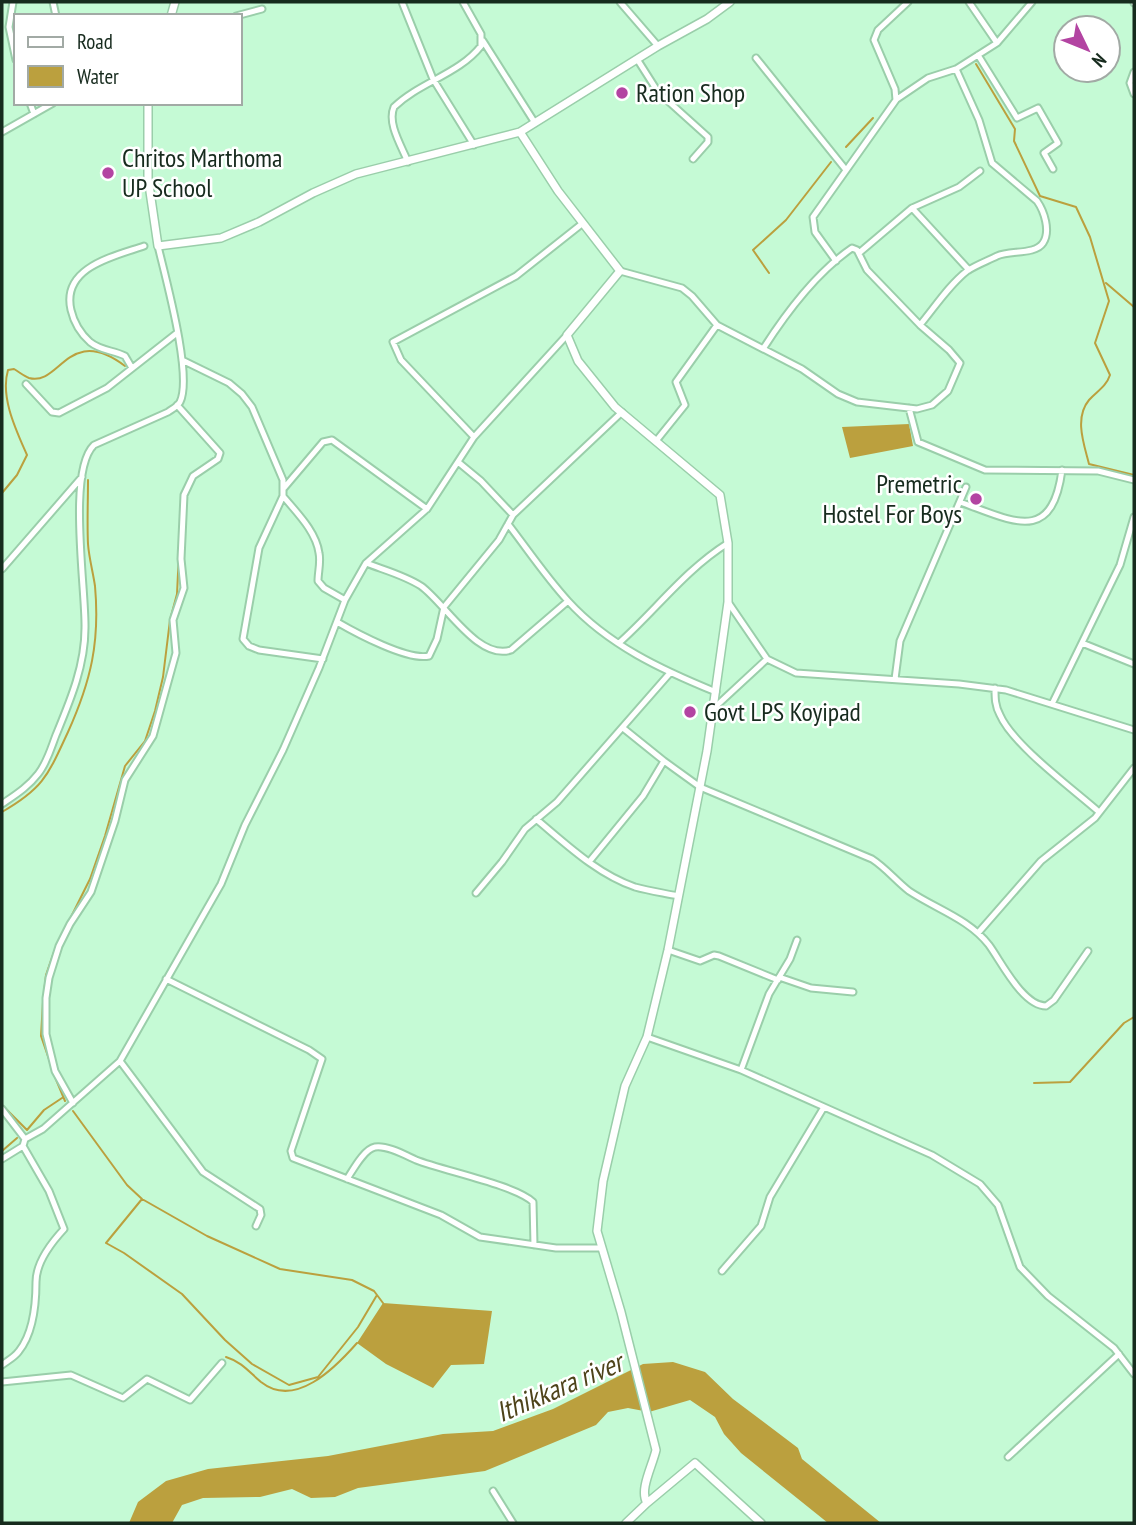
<svg xmlns="http://www.w3.org/2000/svg" width="1136" height="1525" font-family="'PT Sans Narrow',sans-serif">
  <style>
    .water { fill: #bba03e }
    .lines { fill: none; stroke-linecap: round; stroke-linejoin: round }
    .stream { stroke: #bba03e; stroke-width: 2 }
    .minor-casing { stroke: #9aceaa; stroke-width: 9 }
    .tertiary-casing { stroke: #9aceaa; stroke-width: 10 }
    .minor { stroke: #fff; stroke-width: 5 }
    .tertiary { stroke: #fff; stroke-width: 7 }
    .poi-dot { fill: #b344a2; stroke: #fff; stroke-width: 2.5 }
    .labels { text-anchor: middle; stroke-width: 5; stroke-linejoin: round; paint-order: stroke }
    .poi-label { font-size: 26px; fill: #172b1e; stroke: #fff; text-anchor: start }
    .water-label { font-size: 28px; font-style: italic; fill: #4e431a; stroke: #fff }
  </style>
  <rect width="100%" height="100%" fill="#c5fad5"/>
  <path class="water" d="M 909,424 L 913,446 L 850,458 L 842,427 Z
    M 383,1303 L 492,1311 L 484,1364 L 451,1365 L 433,1388 L 386,1364 L 357,1343 Z
    M 673,1362 L 705,1372 L 733,1399 L 798,1448 L 802,1459 L 881,1523 L 828,1523 L 741,1453 L 724,1434 L 715,1417 L 690,1400 L 649,1412 L 628,1408 L 608,1412 L 596,1425 L 485,1471 L 358,1488 L 335,1497 L 311,1498 L 292,1489 L 260,1497 L 203,1498 L 182,1505 L 172,1523 L 129,1523 L 138,1502 L 166,1481 L 208,1469 L 328,1456 L 443,1434 L 493,1431 L 553,1409 L 643,1364 Z"/>
  <g class="lines">
    <path class="stream" d="M 976,64 L 1015,129 L 1014,141 L 1040,196 L 1076,207 L 1090,237 L 1109,301 L 1095,343 L 1110,375 C 1106,387 1097,391 1089,400 C 1074,418 1084,444 1089,464 L 1134,475
      M 846,147 L 873,118
      M 769,273 L 753,250 L 786,220 L 831,162
      M 1106,283 L 1134,307
      M 2,493 L 17,475 L 27,455 C 16,430 0,397 8,370 L 14,369 C 19,372 24,376 29,378 C 60,387 68,323 125,366
      M 2,812 C 44,788 48,775 68,732 C 91,681 100,642 95,586 C 93,572 89,558 88,544 C 87,523 88,501 88,480
      M 69,921 L 90,879 L 105,836 L 125,766 L 145,741 L 155,711 L 163,677 L 170,620 L 177,594 L 181,511
      M 58,943 L 66,926
      M 44,993 L 46,975 L 54,952
      M 43,1002 L 41,1036 L 51,1065
      M 55,1077 L 65,1101
      M 1034,1083 L 1070,1082 L 1124,1023 L 1134,1017
      M 2,1105 L 27,1130 L 44,1110 L 62,1098
      M 73,1111 L 127,1185 L 142,1199 L 207,1236 L 280,1269 L 352,1280 L 374,1291 L 383,1303
      M 2,1151 L 17,1138
      M 142,1199 L 106,1243 L 124,1253 L 182,1294 L 225,1340 L 252,1364 L 289,1385 L 318,1377 L 358,1327 L 377,1295
      M 226,1357 C 242,1362 249,1372 261,1382 C 295,1409 335,1368 357,1343"/>
    <defs>
      <path id="minor" d="M 13,2 L 9,27 L 16,60
        M 53,2 L 56,16
        M 402,2 L 433,79 L 474,145
        M 620,2 L 658,46
        M 1134,2 L 1134,3
        M 236,16 L 262,9
        M 483,41 L 535,123
        M 997,43 L 1032,2
        M 978,55 L 1017,118 L 1038,108 L 1058,143 L 1044,153 L 1053,169
        M 756,58 L 846,170
        M 637,59 L 658,92 L 708,137 L 708,142 L 693,159
        M 1134,72 L 1130,83 L 1134,94
        M 897,99 L 928,78 L 956,69
        M 30,103 L 34,114
        M 2,132 L 53,103
        M 408,162 C 401,145 387,123 394,107 C 420,82 459,74 481,46 L 481,34 L 463,2
        M 912,208 L 969,270
        M 859,253 L 912,208 L 959,187 L 980,171
        M 836,261 L 815,232 L 813,217 L 896,100 L 895,89 L 874,40 L 878,30 L 908,2
        M 620,271 L 682,288 L 692,296 L 717,325 L 802,369 L 838,394 L 857,402 L 917,409 L 932,405 L 948,391 L 960,363 L 949,350 L 920,325 C 935,307 949,285 967,271 C 976,265 987,261 997,256 C 1010,250 1035,255 1043,243 C 1051,231 1044,211 1037,201 L 992,163 L 979,120 L 956,69 L 997,43 L 969,2
        M 763,349 C 786,313 817,272 852,248 L 857,250 L 867,270 L 920,325
        M 182,360 L 229,383 L 242,394 L 252,407 L 283,480 L 283,496 L 259,548 L 243,639 L 249,646 L 259,650 L 323,659
        M 132,368 L 125,356 C 113,350 101,351 90,342 C 80,333 74,323 71,310 C 61,267 115,256 144,246
        M 26,384 L 52,412 L 59,413 L 107,388 L 177,333
        M 909,408 L 918,442 L 985,470 L 1098,471 L 1134,480
        M 474,437 L 401,360 L 393,342 L 516,276 L 583,223
        M 656,441 L 685,405 L 676,382 L 717,325
        M 458,462 L 481,481 L 513,515
        M 284,488 L 323,442 L 332,440 L 427,509
        M 283,496 C 296,512 316,531 319,553 C 321,562 318,572 318,581 L 324,588 L 345,600
        M 960,502 C 1013,521 1052,545 1062,470
        M 508,524 C 528,550 546,577 568,601 C 608,645 662,670 716,692
        M 366,563 C 384,570 404,575 421,586 C 445,603 478,661 511,650 L 568,601
        M 2,569 L 82,477
        M 728,602 L 767,659 L 796,673 L 959,684 L 1006,690 L 1134,730
        M 337,622 C 356,633 408,661 429,656 L 437,639 L 444,607 L 499,540 L 513,515 L 622,412
        M 619,643 C 656,610 685,570 728,543
        M 1082,643 L 1134,664
        M 895,679 L 900,641 L 966,487
        M 995,688 C 995,698 995,706 1000,715 C 1013,745 1073,789 1099,812
        M 1052,704 L 1120,565 L 1134,517
        M 713,709 L 767,659
        M 623,728 L 664,761 L 700,787 L 872,859 C 886,868 896,881 909,891 C 936,909 969,919 989,945 C 1002,963 1023,1006 1046,1006 L 1054,1000 L 1088,951
        M 2,804 C 15,795 28,787 38,774 C 47,763 51,748 56,735 C 70,701 85,666 85,628 C 86,590 67,471 94,445 L 168,412 C 172,409 177,407 180,402 C 193,376 165,276 158,246
        M 536,819 C 566,844 597,874 635,887 C 649,891 664,893 678,896
        M 589,862 L 643,796 L 664,761
        M 476,893 L 502,862 L 525,829 L 557,802 L 670,673
        M 978,933 L 1041,861 L 1095,818 L 1134,768
        M 668,950 L 700,961 L 714,955 L 719,956 L 778,980
        M 779,977 L 811,988 L 853,992
        M 166,979 L 309,1050 L 322,1059 L 291,1151 L 293,1158 L 441,1215 L 480,1237 L 556,1248 L 602,1248
        M 647,1037 L 741,1070 L 932,1155 L 980,1184 L 998,1205 L 1020,1267 L 1048,1296 L 1114,1348 L 1134,1374
        M 120,1061 L 203,1172 L 260,1209 L 261,1215 L 256,1226
        M 741,1070 L 769,994 L 790,959 L 797,940
        M 73,1103 L 55,1071 L 46,1034 L 46,998 L 49,978 L 59,946 L 70,924 L 91,892 L 115,821 L 125,780 L 153,736 L 176,653 L 173,620 L 184,588 L 181,559 L 184,495 L 193,476 L 218,459 L 220,453 L 177,405
        M 2,1109 L 25,1139
        M 2,1159 L 23,1146
        M 347,1179 C 353,1170 364,1149 375,1147 C 387,1145 405,1155 416,1160 C 444,1171 515,1185 533,1202 L 534,1245
        M 722,1271 L 761,1226 L 770,1197 L 824,1107
        M 2,1365 C 7,1361 15,1357 19,1351 C 34,1332 36,1304 36,1282 C 36,1262 51,1243 64,1229 L 49,1191 L 23,1146 L 25,1139 L 43,1129 L 120,1061 L 221,884 L 245,825 L 283,750 L 319,668 L 345,600 L 366,563 L 427,509 L 474,437 L 567,335
        M 2,1382 L 71,1375 L 123,1398 L 147,1379 L 190,1400 L 222,1363
        M 1008,1457 L 1119,1354
        M 493,1491 L 513,1523"/>
      <path id="tertiary" d="M 730,2 L 707,19 L 658,46 L 520,132 L 558,191 L 620,271 L 567,335 L 578,361 L 615,407 L 720,495 L 728,543 L 728,602 L 707,751 L 668,950 L 647,1037 L 625,1086 L 603,1181 L 597,1231 L 621,1312 L 656,1450 C 652,1467 639,1490 647,1503 L 695,1463 L 761,1523
        M 171,16 L 175,2
        M 148,103 L 148,178 L 158,246 L 221,238 L 259,222 L 313,193 L 356,174 L 520,132
        M 626,1523 L 647,1503"/>
    </defs>
    <use href="#minor" class="minor-casing"/>
    <use href="#tertiary" class="tertiary-casing"/>
    <use href="#minor" class="minor"/>
    <use href="#tertiary" class="tertiary"/>
  </g>
  <g class="poi-dot">
    <circle cx="622" cy="93" r="7"/>
    <circle cx="108" cy="173" r="7"/>
    <circle cx="976" cy="499" r="7"/>
    <circle cx="690" cy="712" r="7"/>
  </g>
  <g class="labels">
    <g class="poi-label">
      <text x="636" y="102">Ration Shop</text>
      <text x="122" y="167">Chritos Marthoma<tspan x="122" dy="30">UP School</tspan></text>
      <text x="962" y="493" text-anchor="end">Premetric<tspan x="962" dy="30">Hostel For Boys</tspan></text>
      <text x="704" y="721">Govt LPS Koyipad</text>
    </g>
    <g class="water-label">
      <text transform="translate(559 1387) rotate(-23)" y="10">Ithikkara river</text>
    </g>
  </g>
  <rect width="1136" height="1525" fill="none" stroke="#172b1e" stroke-width="7"/>
  <rect x="14" y="14" width="228" height="91" fill="#ffffff" stroke="#a2aaa5" stroke-width="2"/>
  <rect x="28" y="37" width="35" height="10" fill="#ffffff" stroke="#a2aaa5" stroke-width="2"/>
  <text x="77" y="49" font-size="21" fill="#172b1e">Road</text>
  <rect x="28" y="66" width="35" height="21" fill="#bba03e" stroke="#a2aaa5" stroke-width="2"/>
  <text x="77" y="84" font-size="21" fill="#172b1e">Water</text>
  <g transform="translate(1087 49) rotate(133)"><circle r="33" fill="#ffffff" stroke="#a2aaa5" stroke-width="2"/>
  <path d="M0-5L12 26L0 18L-12 26Z" fill="#b344a2"/>
  <text y="-10" font-size="19" font-weight="bold" text-anchor="middle" fill="#172b1e">N</text>
  </g>
</svg>
